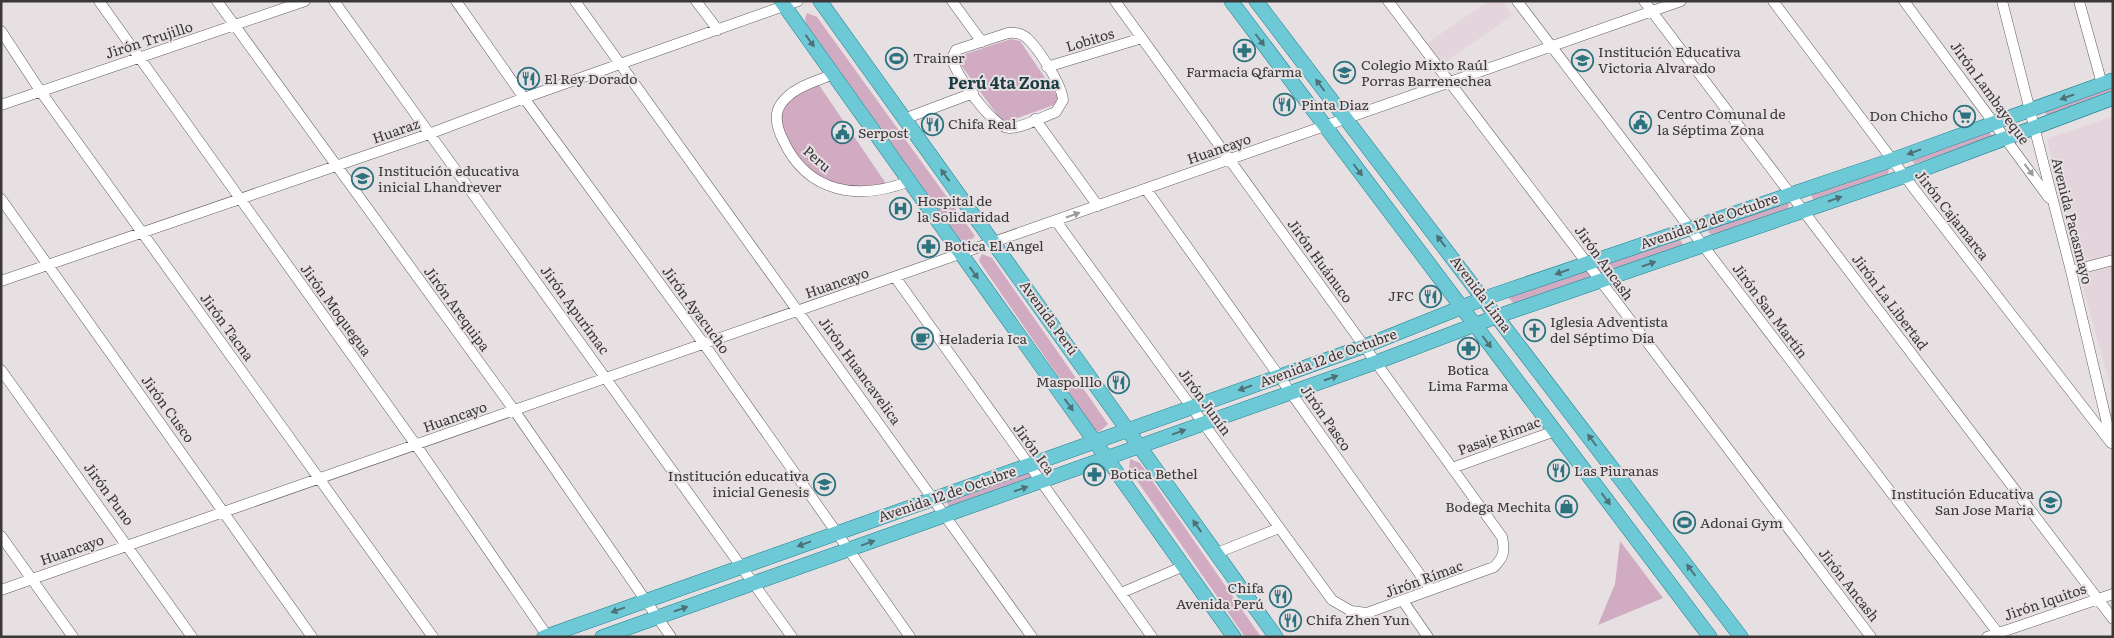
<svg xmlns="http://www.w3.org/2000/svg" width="2114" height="638" font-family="Literata,serif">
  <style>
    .built { fill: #e4d5dd }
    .green { fill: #d1abc1 }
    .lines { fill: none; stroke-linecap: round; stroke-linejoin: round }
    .minor-casing { stroke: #605a5d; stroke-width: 11 }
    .major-casing { stroke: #1c7e8c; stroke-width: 15 }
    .minor { stroke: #fff; stroke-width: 10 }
    .major { stroke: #6dc9d6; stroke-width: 14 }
    .oneway { fill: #4e7177 }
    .oneway2 { fill: #9c9b9c }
    .labels { text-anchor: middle; stroke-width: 4; stroke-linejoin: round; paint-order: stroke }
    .street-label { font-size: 14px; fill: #3a3738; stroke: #e7e0e3 }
    .poi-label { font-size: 14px; fill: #3a3738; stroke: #e7e0e3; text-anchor: start }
    .quarter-label { font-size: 16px; font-weight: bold; fill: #1b3c42; stroke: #e7e0e3 }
  </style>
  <rect width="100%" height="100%" fill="#e7e0e3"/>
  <path class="built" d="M 1489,1 L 1503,1 L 1512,16 L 1442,64 L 1427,43 Z
    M 2113,116 L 2113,255 L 2077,265 L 2047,139 Z
    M 2113,263 L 2113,396 L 2079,273 Z"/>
  <path class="green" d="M 807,13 L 817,17 L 975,236 L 967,244 L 962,242 L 806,23 L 805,19 Z
    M 1011,39 L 1020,41 L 1058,97 L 1057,104 L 1009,121 L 1001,120 L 958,61 L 959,56 Z
    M 2113,84 L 2113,92 L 2047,117 L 2044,109 Z
    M 819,85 L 887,185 C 857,192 818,189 797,161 C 789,151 785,134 779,121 C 786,98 797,94 819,85 Z
    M 1988,130 L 1992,136 L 1914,164 L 1911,158 Z
    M 1889,168 L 1888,174 L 1814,201 L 1810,193 Z
    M 1785,200 L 1789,204 L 1788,210 L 1713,236 L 1709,233 L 1708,227 Z
    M 1679,238 L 1684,246 L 1514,304 L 1508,297 Z
    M 982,254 L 992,258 L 1108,424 L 1099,432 L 1095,430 L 981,264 L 979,260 Z
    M 1130,459 L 1140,463 L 1261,637 L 1245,637 L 1129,469 Z
    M 1027,467 L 1034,477 L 950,508 L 943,496 Z
    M 1620,541 L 1663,598 L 1598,625 L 1615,584 Z"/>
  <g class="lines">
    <defs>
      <path id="minor" d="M 99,1 L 416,445 L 548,637
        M 217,1 L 514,410 L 671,637
        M 334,1 L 792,637
        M 456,1 L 524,98 L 704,344 L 910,637
        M 575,1 L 1032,637
        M 696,1 L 718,30
        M 952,1 L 982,42
        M 1388,1 L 1871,637
        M 1517,1 L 2001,637
        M 1644,1 L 2113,619
        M 1773,1 L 1915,190 L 2111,443
        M 1904,1 L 2049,198
        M 2002,1 L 2071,271 L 2111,440
        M 2079,1 L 2102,84
        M 1,31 L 41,92 L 433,637
        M 1008,33 C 1015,32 1021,33 1027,38 C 1038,48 1062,85 1063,100 L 1056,112 C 1042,117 1023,128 1009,128 C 993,128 954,73 952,58 L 956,50 Z
        M 1047,67 L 1142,38
        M 834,74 C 817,81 792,87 781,104 C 773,115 777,128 783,140 C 808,194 859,201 910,181
        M 1,105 L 305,1
        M 904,119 L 973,93
        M 1035,119 L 1098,206
        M 1146,189 L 1431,590
        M 1,199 L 312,637
        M 1056,221 L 1332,600 L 1351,611 L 1367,613 L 1494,567 C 1504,557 1505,551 1502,537 L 1115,1
        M 2071,271 L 2113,260
        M 895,277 L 1152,637
        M 1,281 L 429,134 L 524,98 L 798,1
        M 1,370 L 192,637
        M 1452,468 L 1555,431
        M 1,536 L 73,637
        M 1217,553 L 1279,528
        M 1,590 L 1681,1
        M 1121,593 L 1184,566
        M 1403,601 L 1428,637
        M 1987,637 L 2113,594"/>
      <path id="major" d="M 781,1 L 1234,637
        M 820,1 L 1276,637
        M 1231,1 L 1710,637
        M 1256,1 L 1741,637
        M 544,637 L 1365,346 L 1485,298 L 1892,160 L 2113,80
        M 602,637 L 1377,362 L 1498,316 L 1905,176 L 2113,98"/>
    </defs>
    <use href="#minor" class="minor-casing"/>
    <use href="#major" class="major-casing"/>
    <use href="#minor" class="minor"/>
    <use href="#major" class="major"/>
  </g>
  <defs><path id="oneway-solid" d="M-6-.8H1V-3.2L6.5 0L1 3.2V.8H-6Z" transform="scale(1.25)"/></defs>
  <g class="oneway">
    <use href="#oneway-solid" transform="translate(1260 40) rotate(53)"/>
    <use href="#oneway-solid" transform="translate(810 41) rotate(54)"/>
    <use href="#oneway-solid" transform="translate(1320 85) rotate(-127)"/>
    <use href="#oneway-solid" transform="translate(2067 97) rotate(161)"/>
    <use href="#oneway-solid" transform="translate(1914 152) rotate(160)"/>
    <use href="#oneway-solid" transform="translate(1358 170) rotate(53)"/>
    <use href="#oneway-solid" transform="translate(945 175) rotate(-126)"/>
    <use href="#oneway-solid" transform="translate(1835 199) rotate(-19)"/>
    <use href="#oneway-solid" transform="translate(1441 241) rotate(-128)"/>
    <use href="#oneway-solid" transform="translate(1649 264) rotate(-19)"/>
    <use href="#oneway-solid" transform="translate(1562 272) rotate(161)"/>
    <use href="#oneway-solid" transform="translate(974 273) rotate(54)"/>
    <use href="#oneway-solid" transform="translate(1487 342) rotate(53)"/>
    <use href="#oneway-solid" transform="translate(1331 378) rotate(-19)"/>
    <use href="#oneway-solid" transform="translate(1245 388) rotate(161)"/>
    <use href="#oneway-solid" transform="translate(1069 405) rotate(54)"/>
    <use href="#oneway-solid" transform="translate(1179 432) rotate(-20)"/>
    <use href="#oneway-solid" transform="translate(1592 440) rotate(-127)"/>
    <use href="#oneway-solid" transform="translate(1021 489) rotate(-19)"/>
    <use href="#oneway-solid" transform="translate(1606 499) rotate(53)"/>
    <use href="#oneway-solid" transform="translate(1197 526) rotate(-125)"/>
    <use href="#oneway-solid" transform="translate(868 543) rotate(-20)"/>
    <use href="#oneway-solid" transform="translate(804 544) rotate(160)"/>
    <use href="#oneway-solid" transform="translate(1691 570) rotate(-127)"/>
    <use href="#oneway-solid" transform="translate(681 609) rotate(-19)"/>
    <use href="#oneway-solid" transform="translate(618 610) rotate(160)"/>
  </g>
  <g class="oneway2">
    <use href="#oneway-solid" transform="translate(2029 170) rotate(54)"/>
    <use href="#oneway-solid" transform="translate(1073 215) rotate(-19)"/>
  </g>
  <defs>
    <symbol id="pharmacy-ring" viewBox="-11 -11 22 22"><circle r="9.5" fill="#e7e0e3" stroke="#2c737f" stroke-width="1.5"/><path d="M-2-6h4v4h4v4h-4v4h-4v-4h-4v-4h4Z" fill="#2c737f"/></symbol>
    <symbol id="stadium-ring" viewBox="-11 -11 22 22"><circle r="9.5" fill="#e7e0e3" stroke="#2c737f" stroke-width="1.5"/><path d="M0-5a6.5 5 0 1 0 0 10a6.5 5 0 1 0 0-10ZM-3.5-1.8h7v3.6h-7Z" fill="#2c737f"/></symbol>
    <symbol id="school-ring" viewBox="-11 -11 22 22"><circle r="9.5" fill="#e7e0e3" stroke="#2c737f" stroke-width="1.5"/><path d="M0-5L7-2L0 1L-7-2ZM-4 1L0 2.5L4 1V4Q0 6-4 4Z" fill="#2c737f"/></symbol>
    <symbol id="restaurant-ring" viewBox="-11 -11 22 22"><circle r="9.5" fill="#e7e0e3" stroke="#2c737f" stroke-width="1.5"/><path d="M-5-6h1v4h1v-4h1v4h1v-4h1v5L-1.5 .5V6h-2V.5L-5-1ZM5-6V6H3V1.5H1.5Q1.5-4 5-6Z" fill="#2c737f"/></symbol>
    <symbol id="supermarket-ring" viewBox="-11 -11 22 22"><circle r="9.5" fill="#e7e0e3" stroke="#2c737f" stroke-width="1.5"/><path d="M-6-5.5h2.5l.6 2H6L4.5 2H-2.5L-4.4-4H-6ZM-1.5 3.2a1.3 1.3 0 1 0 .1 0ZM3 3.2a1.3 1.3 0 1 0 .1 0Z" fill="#2c737f"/></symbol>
    <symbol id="civic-ring" viewBox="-11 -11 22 22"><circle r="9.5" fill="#e7e0e3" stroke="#2c737f" stroke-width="1.5"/><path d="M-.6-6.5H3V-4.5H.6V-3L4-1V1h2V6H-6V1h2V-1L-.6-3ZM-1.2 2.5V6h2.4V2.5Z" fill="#2c737f"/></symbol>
    <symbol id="hospital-ring" viewBox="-11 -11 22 22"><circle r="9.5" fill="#e7e0e3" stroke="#2c737f" stroke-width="1.5"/><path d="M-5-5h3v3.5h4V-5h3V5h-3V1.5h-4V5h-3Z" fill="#2c737f"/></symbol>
    <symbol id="church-ring" viewBox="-11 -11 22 22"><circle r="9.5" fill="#e7e0e3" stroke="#2c737f" stroke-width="1.5"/><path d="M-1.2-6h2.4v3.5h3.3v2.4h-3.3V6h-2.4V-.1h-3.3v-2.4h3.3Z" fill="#2c737f"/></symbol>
    <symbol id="cafe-ring" viewBox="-11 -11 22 22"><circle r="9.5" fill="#e7e0e3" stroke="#2c737f" stroke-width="1.5"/><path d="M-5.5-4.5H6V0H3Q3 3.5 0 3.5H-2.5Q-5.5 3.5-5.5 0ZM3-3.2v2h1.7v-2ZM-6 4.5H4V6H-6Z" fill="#2c737f"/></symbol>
    <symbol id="shop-ring" viewBox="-11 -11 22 22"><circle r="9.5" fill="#e7e0e3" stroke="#2c737f" stroke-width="1.5"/><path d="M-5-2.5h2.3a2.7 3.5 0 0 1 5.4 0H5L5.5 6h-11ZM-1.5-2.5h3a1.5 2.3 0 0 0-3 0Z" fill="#2c737f"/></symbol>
  </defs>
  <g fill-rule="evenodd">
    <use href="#pharmacy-ring" x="1232" y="38" width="25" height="25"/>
    <use href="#stadium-ring" x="884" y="46" width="25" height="25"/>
    <use href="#school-ring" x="1570" y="48" width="25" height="25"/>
    <use href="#school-ring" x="1332" y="60" width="25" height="25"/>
    <use href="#restaurant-ring" x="516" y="66" width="25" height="25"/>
    <use href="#restaurant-ring" x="1272" y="92" width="25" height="25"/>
    <use href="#supermarket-ring" x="1952" y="104" width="25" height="25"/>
    <use href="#civic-ring" x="1628" y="110" width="25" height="25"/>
    <use href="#restaurant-ring" x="920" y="112" width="25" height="25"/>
    <use href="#civic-ring" x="830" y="120" width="25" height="25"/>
    <use href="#school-ring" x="350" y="166" width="25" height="25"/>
    <use href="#hospital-ring" x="888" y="196" width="25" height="25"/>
    <use href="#pharmacy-ring" x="916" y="234" width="25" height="25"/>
    <use href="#restaurant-ring" x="1418" y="284" width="25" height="25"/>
    <use href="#church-ring" x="1522" y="318" width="25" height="25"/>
    <use href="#cafe-ring" x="910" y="326" width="25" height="25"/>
    <use href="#pharmacy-ring" x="1456" y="336" width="25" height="25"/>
    <use href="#restaurant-ring" x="1106" y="370" width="25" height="25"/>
    <use href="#restaurant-ring" x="1546" y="458" width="25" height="25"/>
    <use href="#pharmacy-ring" x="1082" y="462" width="25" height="25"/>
    <use href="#school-ring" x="812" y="472" width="25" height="25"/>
    <use href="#school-ring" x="2038" y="490" width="25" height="25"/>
    <use href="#shop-ring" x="1554" y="494" width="25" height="25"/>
    <use href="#stadium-ring" x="1672" y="510" width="25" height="25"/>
    <use href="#restaurant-ring" x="1268" y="584" width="25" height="25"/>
    <use href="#restaurant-ring" x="1278" y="608" width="25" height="25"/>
  </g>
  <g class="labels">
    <g class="street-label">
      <text transform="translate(149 40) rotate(-18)" y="5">Jirón Trujillo</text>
      <text transform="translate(1090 40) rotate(-17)" y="5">Lobitos</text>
      <text transform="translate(1990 93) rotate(54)" y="5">Jirón Lambayeque</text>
      <text transform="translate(396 131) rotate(-19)" y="5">Huaraz</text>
      <text transform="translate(1219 149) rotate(-19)" y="5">Huancayo</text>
      <text transform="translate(817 159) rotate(41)" y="5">Peru</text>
      <text transform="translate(1952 215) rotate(52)" y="5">Jirón Cajamarca</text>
      <text transform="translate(1709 221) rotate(-19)" y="5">Avenida 12 de Octubre</text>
      <text transform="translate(2072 221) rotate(76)" y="5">Avenida Pacasmayo</text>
      <text transform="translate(1320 261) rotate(54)" y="5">Jirón Huánuco</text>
      <text transform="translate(1604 263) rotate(54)" y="5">Jirón Ancash</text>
      <text transform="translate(837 283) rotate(-19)" y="5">Huancayo</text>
      <text transform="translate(1481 294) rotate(53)" y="5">Avenida Lima</text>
      <text transform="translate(1890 302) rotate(53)" y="5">Jirón La Libertad</text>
      <text transform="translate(457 309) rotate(54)" y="5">Jirón Arequipa</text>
      <text transform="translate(336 310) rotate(54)" y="5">Jirón Moquegua</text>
      <text transform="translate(575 310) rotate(54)" y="5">Jirón Apurímac</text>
      <text transform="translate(696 310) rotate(54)" y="5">Jirón Ayacucho</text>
      <text transform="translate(1770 311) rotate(53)" y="5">Jirón San Martín</text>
      <text transform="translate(1049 318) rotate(54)" y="5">Avenida Perú</text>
      <text transform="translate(227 327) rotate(54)" y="5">Jirón Tacna</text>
      <text transform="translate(1328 358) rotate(-20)" y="5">Avenida 12 de Octubre</text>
      <text transform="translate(860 371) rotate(54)" y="5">Jirón Huancavelica</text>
      <text transform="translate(1205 402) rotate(54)" y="5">Jirón Junín</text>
      <text transform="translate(168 409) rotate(54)" y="5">Jirón Cusco</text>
      <text transform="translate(455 417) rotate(-19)" y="5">Huancayo</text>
      <text transform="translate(1326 418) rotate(55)" y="5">Jirón Pasco</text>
      <text transform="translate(1499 436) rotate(-20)" y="5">Pasaje Rimac</text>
      <text transform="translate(1034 449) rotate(54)" y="5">Jirón Ica</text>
      <text transform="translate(109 494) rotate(54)" y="5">Jirón Puno</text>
      <text transform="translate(947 494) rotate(-19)" y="5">Avenida 12 de Octubre</text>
      <text transform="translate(72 550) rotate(-19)" y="5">Huancayo</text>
      <text transform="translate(1424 579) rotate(-20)" y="5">Jirón Rímac</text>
      <text transform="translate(1849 585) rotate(52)" y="5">Jirón Ancash</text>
      <text transform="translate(2045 602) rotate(-19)" y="5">Jirón Iquitos</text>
    </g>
    <g class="poi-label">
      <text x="1598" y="57">Institución Educativa<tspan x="1598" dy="16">Victoria Alvarado</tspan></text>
      <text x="913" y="63">Trainer</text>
      <text x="1361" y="70">Colegio Mixto Raúl<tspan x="1361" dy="16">Porras Barrenechea</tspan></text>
      <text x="1244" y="77" text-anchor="middle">Farmacia Qfarma</text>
      <text x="544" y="84">El Rey Dorado</text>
      <text x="1301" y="110">Pinta Diaz</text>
      <text x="1657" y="119">Centro Comunal de<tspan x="1657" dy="16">la Séptima Zona</tspan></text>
      <text x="1948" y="121" text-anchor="end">Don Chicho</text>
      <text x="948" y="129">Chifa Real</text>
      <text x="858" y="138">Serpost</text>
      <text x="378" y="176">Institución educativa<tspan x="378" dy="16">inicial Lhandrever</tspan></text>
      <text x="917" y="206">Hospital de<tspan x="917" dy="16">la Solidaridad</tspan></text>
      <text x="944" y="251">Botica El Angel</text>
      <text x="1414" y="301" text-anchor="end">JFC</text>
      <text x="1550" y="327">Iglesia Adventista<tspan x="1550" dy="16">del Séptimo Día</tspan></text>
      <text x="939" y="344">Heladeria Ica</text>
      <text x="1468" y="375" text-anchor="middle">Botica<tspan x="1468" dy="16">Lima Farma</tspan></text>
      <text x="1102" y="387" text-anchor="end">Maspolllo</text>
      <text x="1574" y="476">Las Piuranas</text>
      <text x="1110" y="479">Botica Bethel</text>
      <text x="809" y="481" text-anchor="end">Institución educativa<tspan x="809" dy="16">inicial Genesis</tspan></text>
      <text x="2034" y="499" text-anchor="end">Institución Educativa<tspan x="2034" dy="16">San Jose Maria</tspan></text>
      <text x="1551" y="512" text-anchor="end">Bodega Mechita</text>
      <text x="1700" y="528">Adonai Gym</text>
      <text x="1264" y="593" text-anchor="end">Chifa<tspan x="1264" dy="16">Avenida Perú</tspan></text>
      <text x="1306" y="625">Chifa Zhen Yun</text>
    </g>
    <g class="quarter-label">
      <text x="1004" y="89">Perú 4ta Zona</text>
    </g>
  </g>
  <rect width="2114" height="638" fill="none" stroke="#3a3738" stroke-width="5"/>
</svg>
